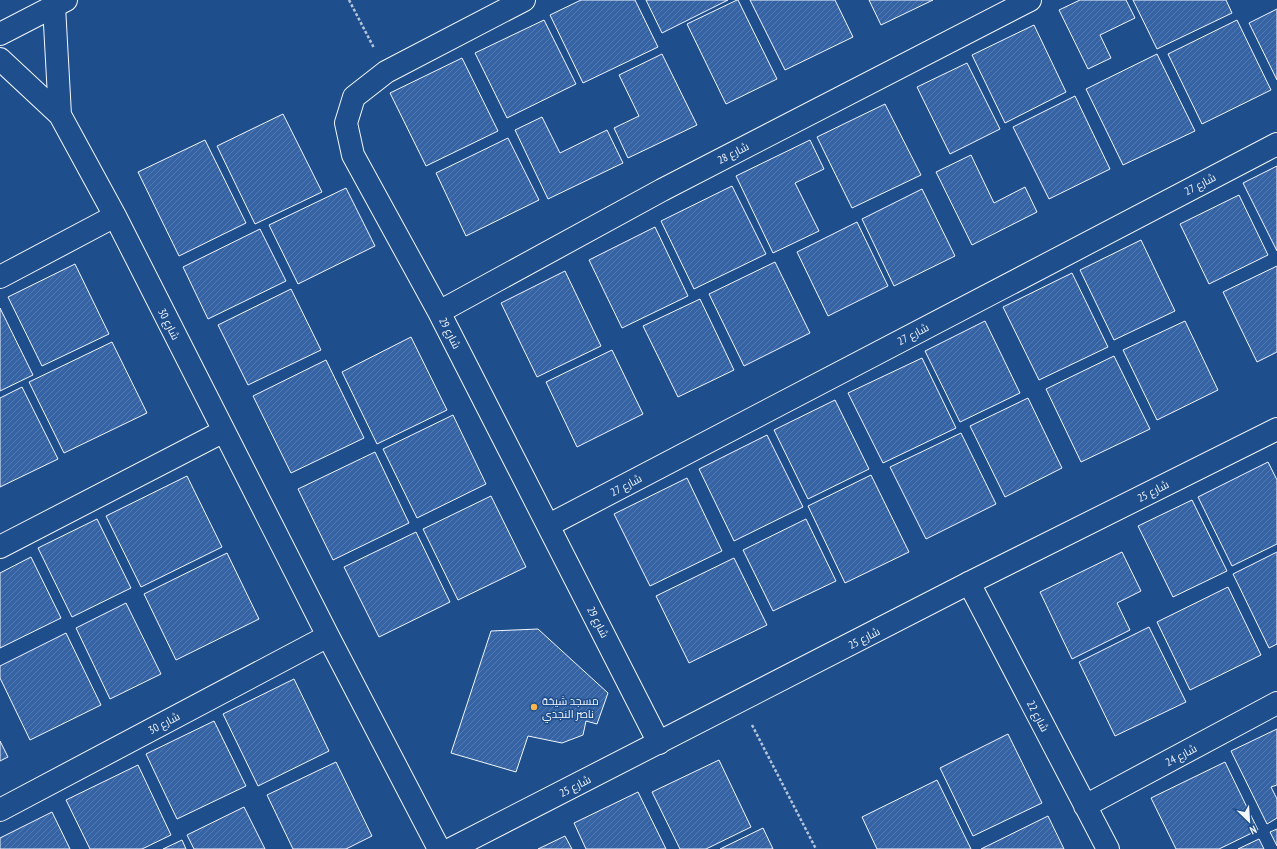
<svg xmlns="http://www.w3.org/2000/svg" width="1277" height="849" font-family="'PT Sans Narrow',Cairo,sans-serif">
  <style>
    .building { fill: url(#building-hatch); stroke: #f2f6ff }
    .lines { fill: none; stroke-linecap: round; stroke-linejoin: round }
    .minor-casing { stroke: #f2f6ff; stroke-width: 24 }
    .tertiary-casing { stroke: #f2f6ff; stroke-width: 24 }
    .secondary-casing { stroke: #f2f6ff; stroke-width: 24 }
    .path { stroke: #b3c4dc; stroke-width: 2.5; stroke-dasharray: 3 2; stroke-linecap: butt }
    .minor { stroke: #1f4e8c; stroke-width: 22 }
    .tertiary { stroke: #1f4e8c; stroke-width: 22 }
    .secondary { stroke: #1f4e8c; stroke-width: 22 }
    .poi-dot { fill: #ffb74d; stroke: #1f4e8c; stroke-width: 1.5 }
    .labels { text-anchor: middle; stroke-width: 3; stroke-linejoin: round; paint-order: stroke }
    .street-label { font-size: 11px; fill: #f2f6ff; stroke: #1f4e8c }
    .poi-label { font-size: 11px; fill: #f2f6ff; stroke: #1f4e8c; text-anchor: start }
  </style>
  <defs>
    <pattern id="building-hatch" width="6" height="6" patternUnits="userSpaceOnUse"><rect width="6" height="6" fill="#3563a3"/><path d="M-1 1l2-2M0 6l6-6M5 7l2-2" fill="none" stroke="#537ab1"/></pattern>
  </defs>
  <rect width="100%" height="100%" fill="#1f4e8c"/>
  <path class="building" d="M 581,0 L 635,0 L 658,47 L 583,83 L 550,15 Z
    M 646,0 L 728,0 L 662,33 Z
    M 737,0 L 738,0 L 777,79 L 726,104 L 687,24 Z
    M 750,0 L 835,0 L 853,37 L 785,70 Z
    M 869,0 L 933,0 L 881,25 Z
    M 1080,0 L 1126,0 L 1135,18 L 1100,35 L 1111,58 L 1088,69 L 1059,10 Z
    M 1133,0 L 1226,0 L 1232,13 L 1157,49 Z
    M 1277,9 L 1277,80 L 1249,23 Z
    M 544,20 L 576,84 L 507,118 L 475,53 Z
    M 1237,20 L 1271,90 L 1202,124 L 1168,54 Z
    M 1034,25 L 1066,92 L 1005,123 L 972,55 Z
    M 662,54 L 697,125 L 628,158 L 614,128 L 639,116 L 619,75 Z
    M 1157,54 L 1195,131 L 1123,165 L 1086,89 Z
    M 462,58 L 498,131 L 426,166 L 390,93 Z
    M 967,63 L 1000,129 L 950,154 L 917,87 Z
    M 1075,96 L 1110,169 L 1049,199 L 1013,127 Z
    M 885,104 L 921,175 L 852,208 L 817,137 Z
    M 283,114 L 322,192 L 255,224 L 217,146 Z
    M 542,117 L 560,153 L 607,130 L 623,163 L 548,199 L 515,130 Z
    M 508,138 L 539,200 L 466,236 L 436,173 Z
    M 205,140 L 246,223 L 179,256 L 138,172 Z
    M 810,140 L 824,169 L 795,183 L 819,231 L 773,253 L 736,176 Z
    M 971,155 L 994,203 L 1025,187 L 1037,212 L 972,245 L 936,172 Z
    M 1277,166 L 1277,251 L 1243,183 Z
    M 732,186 L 766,254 L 694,289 L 661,221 Z
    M 346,188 L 375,246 L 298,284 L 269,225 Z
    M 922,189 L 955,256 L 894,286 L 862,219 Z
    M 1239,195 L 1268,255 L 1209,284 L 1180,224 Z
    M 857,222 L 888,286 L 828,316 L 797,252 Z
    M 655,227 L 688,296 L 622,328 L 589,260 Z
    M 260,229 L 286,281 L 208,319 L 183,267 Z
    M 1141,240 L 1175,311 L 1114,340 L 1080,270 Z
    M 775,262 L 810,333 L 744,366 L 709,294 Z
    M 75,264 L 109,334 L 42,366 L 8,297 Z
    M 1277,266 L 1277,352 L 1257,362 L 1223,292 Z
    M 565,271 L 601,346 L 537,377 L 501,303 Z
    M 1072,273 L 1108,347 L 1039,380 L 1003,307 Z
    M 291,289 L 321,350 L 248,385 L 218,325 Z
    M 700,299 L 734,370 L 678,397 L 643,326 Z
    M 0,308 L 33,375 L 0,391 Z
    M 985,321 L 1020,393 L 960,422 L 925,351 Z
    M 1185,321 L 1218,390 L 1157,420 L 1123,350 Z
    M 411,337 L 447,410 L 377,444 L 342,372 Z
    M 112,342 L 147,413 L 64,453 L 29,382 Z
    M 612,350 L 643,414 L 577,447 L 546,382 Z
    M 1114,356 L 1150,429 L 1081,462 L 1046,389 Z
    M 922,358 L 956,428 L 883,463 L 848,393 Z
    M 326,360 L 364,438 L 291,473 L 253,396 Z
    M 22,387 L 58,459 L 0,487 L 0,398 Z
    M 1028,398 L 1062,468 L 1005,497 L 970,426 Z
    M 835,400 L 869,469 L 808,499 L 774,430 Z
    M 453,415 L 486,484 L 417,518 L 383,449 Z
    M 961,433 L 996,504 L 926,539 L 890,467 Z
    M 767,435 L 803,507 L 734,541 L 699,469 Z
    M 375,452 L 409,523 L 333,560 L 298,489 Z
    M 1268,462 L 1277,480 L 1277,544 L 1232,566 L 1198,497 Z
    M 871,475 L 909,552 L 845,583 L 808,506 Z
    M 187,476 L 222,547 L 141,587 L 106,516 Z
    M 687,478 L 722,551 L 650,586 L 614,514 Z
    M 491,496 L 526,567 L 458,600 L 423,529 Z
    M 1192,500 L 1227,571 L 1173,597 L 1138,526 Z
    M 97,519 L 131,588 L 72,617 L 38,548 Z
    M 806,519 L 836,581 L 773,611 L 743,550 Z
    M 416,532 L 450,602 L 379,637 L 344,567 Z
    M 1122,552 L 1141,591 L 1117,603 L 1130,630 L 1072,659 L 1040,592 Z
    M 1277,552 L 1277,644 L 1269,648 L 1233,574 Z
    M 227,553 L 259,619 L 176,660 L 144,594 Z
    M 31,557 L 61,618 L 0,648 L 0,573 Z
    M 734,558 L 767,625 L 689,663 L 656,596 Z
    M 1228,587 L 1261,655 L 1190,690 L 1157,622 Z
    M 126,603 L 161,674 L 110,699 L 76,628 Z
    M 1149,627 L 1186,702 L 1115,736 L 1079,662 Z
    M 538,629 L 608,693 L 597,724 L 586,721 L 583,735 L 562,743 L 528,736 L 516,772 L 451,753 L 491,631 Z
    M 66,633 L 101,705 L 30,740 L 0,678 L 0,666 Z
    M 294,679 L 329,751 L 258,786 L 223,714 Z
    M 214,721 L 246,786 L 177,819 L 146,754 Z
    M 1277,729 L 1277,785 L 1271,787 L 1277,799 L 1277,818 L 1267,824 L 1231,751 Z
    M 1008,734 L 1042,803 L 973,836 L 940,768 Z
    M 0,741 L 8,757 L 0,761 Z
    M 719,760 L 751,827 L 706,849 L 680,849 L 652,792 Z
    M 336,762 L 372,836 L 346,849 L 293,849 L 267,795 Z
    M 1225,762 L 1258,830 L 1219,849 L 1176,849 L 1151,798 Z
    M 138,765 L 171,835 L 142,849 L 90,849 L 66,800 Z
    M 937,780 L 971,849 L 877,849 L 862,817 Z
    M 638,792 L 666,849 L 586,849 L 574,823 Z
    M 244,807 L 265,849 L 194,849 L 187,835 Z
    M 52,812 L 70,849 L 0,849 L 0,838 Z
    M 1048,816 L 1064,849 L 981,849 Z
    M 763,828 L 773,849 L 720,849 Z
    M 1277,829 L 1277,846 L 1270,832 Z
    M 565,836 L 572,849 L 538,849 Z
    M 1259,839 L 1264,849 L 1238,849 Z
    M 182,840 L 186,849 L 163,849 Z"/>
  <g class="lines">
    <defs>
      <path id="minor" d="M 524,0 L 386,72 L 354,97 L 346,123 L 353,155 L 439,312 L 659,743
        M 54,6 L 60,115
        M 0,59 L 60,115 L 115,216 L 328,636 L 439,849
        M 0,277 L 115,216
        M 439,312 L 662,190 L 1030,0
        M 549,525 L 1277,144
        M 0,547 L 224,431
        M 969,583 L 1108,849
        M 1085,806 L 1277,703
        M 0,810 L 328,636"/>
      <path id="tertiary" d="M 451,849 L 969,583 L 1277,429"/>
      <path id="secondary" d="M 0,34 L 66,0"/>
    </defs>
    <use href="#minor" class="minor-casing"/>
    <use href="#tertiary" class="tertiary-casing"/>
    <use href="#secondary" class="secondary-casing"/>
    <path class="path" d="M 349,0 L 374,48
      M 752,725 L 816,849"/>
    <use href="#minor" class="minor"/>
    <use href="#tertiary" class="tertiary"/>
    <use href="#secondary" class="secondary"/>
  </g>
  <circle class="poi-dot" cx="534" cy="707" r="4"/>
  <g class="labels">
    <g class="street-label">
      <text transform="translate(733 153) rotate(-27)" y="4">شارع 28</text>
      <text transform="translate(1200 184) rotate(-28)" y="4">شارع 27</text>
      <text transform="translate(169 324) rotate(63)" y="4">شارع 30</text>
      <text transform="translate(450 333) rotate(63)" y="4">شارع 29</text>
      <text transform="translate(913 334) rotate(-28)" y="4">شارع 27</text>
      <text transform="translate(626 485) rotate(-28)" y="4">شارع 27</text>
      <text transform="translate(1153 491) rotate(-27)" y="4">شارع 25</text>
      <text transform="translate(598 622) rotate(63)" y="4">شارع 29</text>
      <text transform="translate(864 638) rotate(-27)" y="4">شارع 25</text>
      <text transform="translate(1038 716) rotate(62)" y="4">شارع 22</text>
      <text transform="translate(164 723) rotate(-28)" y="4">شارع 30</text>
      <text transform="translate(1181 755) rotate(-28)" y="4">شارع 24</text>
      <text transform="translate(575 786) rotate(-27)" y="4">شارع 25</text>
    </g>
    <g class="poi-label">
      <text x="542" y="705">مسجد شيخة<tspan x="542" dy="13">ناصر النجدي</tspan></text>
    </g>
  </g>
  <g transform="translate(1249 821) rotate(155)" stroke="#1f4e8c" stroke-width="3" paint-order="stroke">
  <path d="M0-3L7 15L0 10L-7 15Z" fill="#f2f6ff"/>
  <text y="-6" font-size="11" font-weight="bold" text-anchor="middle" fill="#f2f6ff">N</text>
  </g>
</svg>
